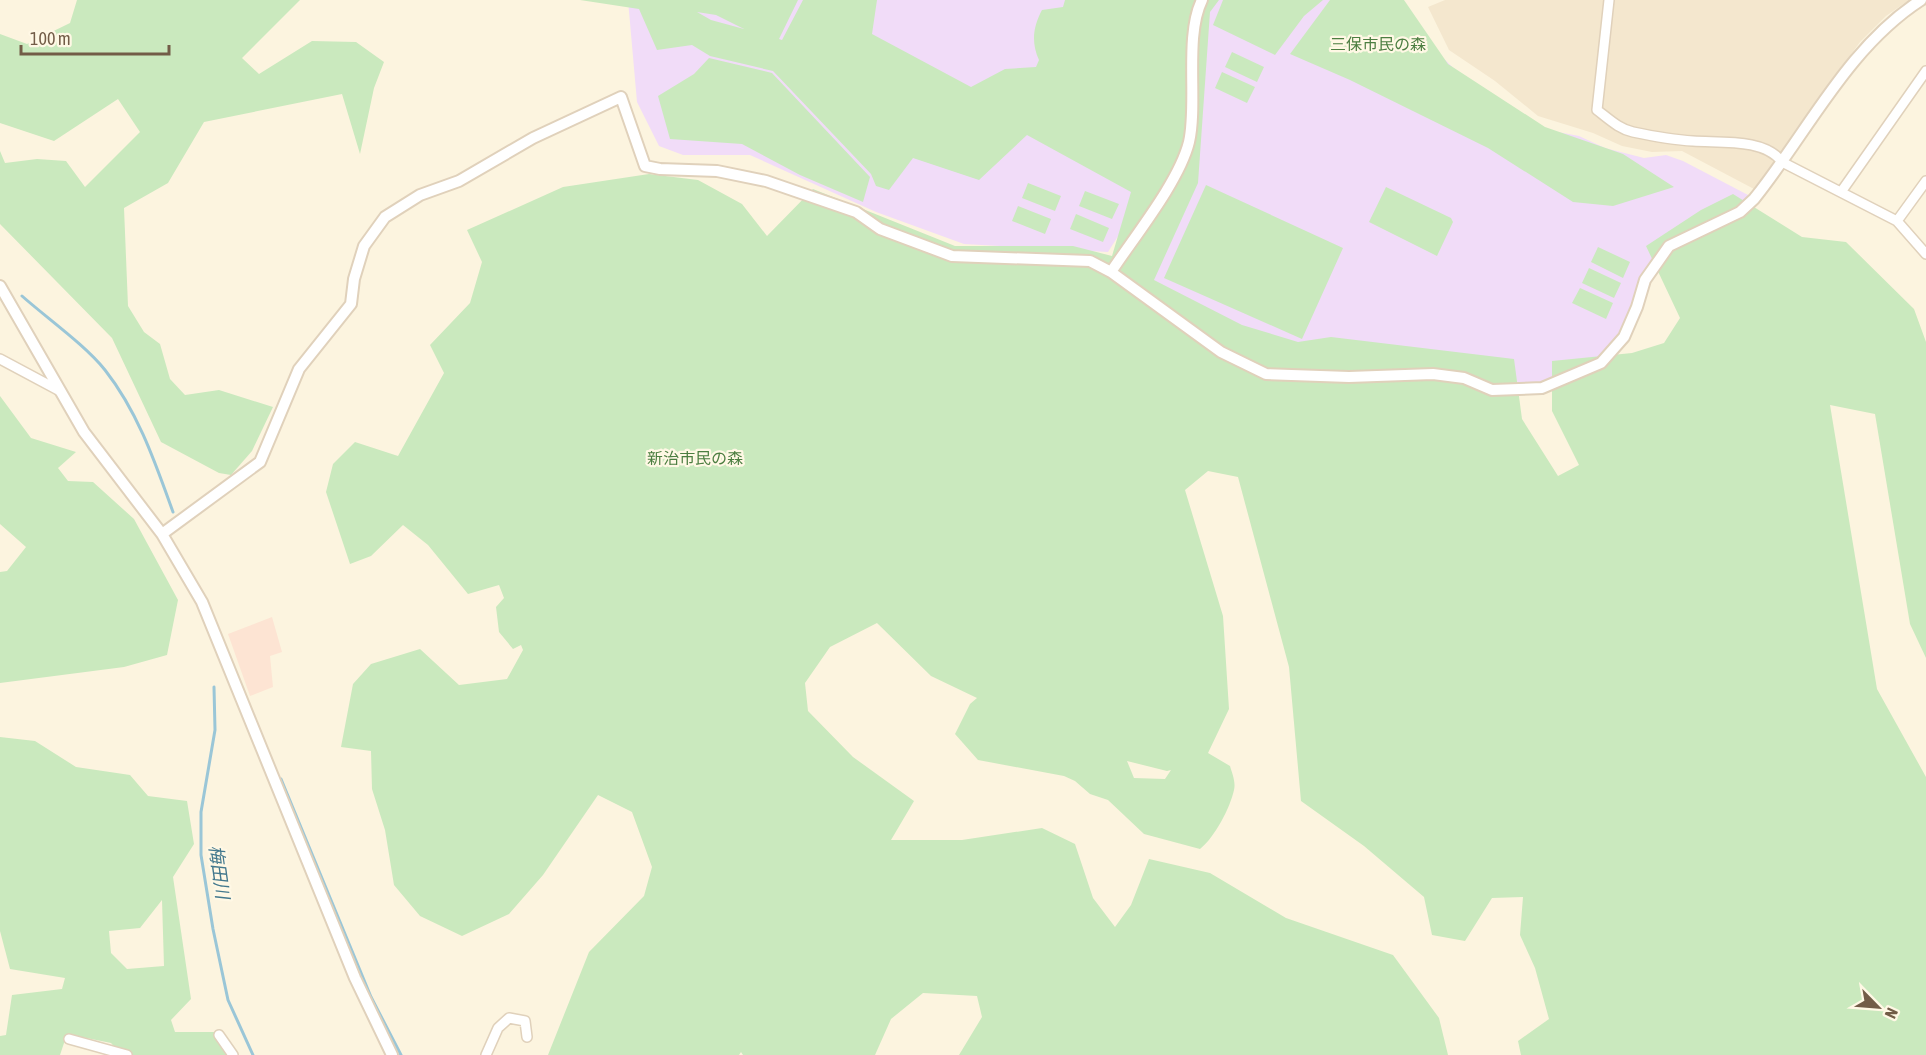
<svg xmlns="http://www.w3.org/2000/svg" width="1926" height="1055" font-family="'Asap Condensed','Noto Sans JP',sans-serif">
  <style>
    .residential { fill: #f4e7ce }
    .commercial { fill: #fde4d3 }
    .education { fill: #f1dcf8 }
    .green { fill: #cae9be; fill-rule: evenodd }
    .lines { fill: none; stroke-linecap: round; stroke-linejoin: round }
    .stream { stroke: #9ac6d7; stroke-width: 3 }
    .minor-casing { stroke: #e0d1bb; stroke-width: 12 }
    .tertiary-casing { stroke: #e0d1bb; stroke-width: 14 }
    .minor { stroke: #fff; stroke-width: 9 }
    .tertiary { stroke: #fff; stroke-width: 10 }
    .labels { text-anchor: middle; stroke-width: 4.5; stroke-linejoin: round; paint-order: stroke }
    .park-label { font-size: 16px; fill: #4c7e41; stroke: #fff8e5 }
    .water-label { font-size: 18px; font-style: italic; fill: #43788d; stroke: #fff8e5 }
  </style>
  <rect width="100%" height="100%" fill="#fcf4df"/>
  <path class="residential" d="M 1445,0 L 1909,0 L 1886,16 L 1860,42 L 1754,189 L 1682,151 L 1652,152 L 1622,146 L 1593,133 L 1538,116 L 1495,81 L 1449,50 L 1428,7 Z"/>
  <path class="commercial" d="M 272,617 L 282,652 L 270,656 L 273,687 L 250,696 L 228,634 Z"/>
  <path class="education" d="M 628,0 L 1188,0 L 1172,151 L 1108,252 L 964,244 L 876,212 L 750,155 L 683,155 L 659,146 L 637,102 Z
    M 1211,0 L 1397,0 L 1432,47 L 1489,103 L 1532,127 L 1579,136 L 1605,148 L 1644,158 L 1666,155 L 1683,161 L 1750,196 L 1745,203 L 1662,245 L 1624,329 L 1604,357 L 1537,385 L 1521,383 L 1471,365 L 1302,368 L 1122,266 Z"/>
  <path class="green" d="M 77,0 L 300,0 L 242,58 L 259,74 L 312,41 L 356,42 L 384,62 L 374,88 L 360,154 L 342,94 L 204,122 L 168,183 L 124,208 L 128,306 L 144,332 L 160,344 L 170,379 L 185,395 L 219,390 L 273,407 L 252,451 L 231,475 L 219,473 L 161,442 L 112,338 L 0,224 L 0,151 L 5,163 L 37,159 L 66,161 L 85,187 L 140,132 L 118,99 L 54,141 L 0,123 L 0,34 L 27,44 L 70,23 Z
    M 580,0 L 798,0 L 779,39 L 782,40 L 803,0 L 877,0 L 872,34 L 971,87 L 1005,69 L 1036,67 L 1039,60 C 1031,42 1033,27 1042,10 L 1063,7 L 1065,0 L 1219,0 L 1210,12 L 1198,183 L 1154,280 L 1242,325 L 1298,342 L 1331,337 L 1514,359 L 1522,419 L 1558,476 L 1579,465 L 1552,411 L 1552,361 L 1632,353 L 1664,343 L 1680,318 L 1646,246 L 1701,210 L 1733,194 L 1802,237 L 1846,242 L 1914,309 L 1926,342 L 1926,658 L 1910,624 L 1875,414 L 1830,405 L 1877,689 L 1926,777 L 1926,1055 L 1521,1055 L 1518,1041 L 1549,1019 L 1535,968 L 1520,935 L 1523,897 L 1492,898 L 1465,941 L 1432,935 L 1424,897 L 1364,846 L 1301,801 L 1289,667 L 1238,477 L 1208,471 L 1185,490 L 1223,616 L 1229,709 L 1208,753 L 1230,766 C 1232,773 1236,782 1234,790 C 1230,808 1215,837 1200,849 L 1144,834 L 1108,800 L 1090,794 L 1075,781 L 1064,776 L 978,760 L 955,734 L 970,704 L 977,698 L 931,676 L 877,623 L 830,647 L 805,683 L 808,711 L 853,757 L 914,801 L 891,840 L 962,840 L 1042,828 L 1075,844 L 1093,898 L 1115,927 L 1131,905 L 1149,859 L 1210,873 L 1286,918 L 1393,955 L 1439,1018 L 1448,1055 L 959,1055 L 982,1017 L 977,996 L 923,993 L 891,1019 L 875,1055 L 743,1055 L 741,1052 L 739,1055 L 548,1055 L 589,952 L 644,896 L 652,867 L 632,812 L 598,795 L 543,875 L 509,914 L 462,936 L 420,916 L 394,885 L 385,830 L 372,789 L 371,751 L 341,747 L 353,684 L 371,664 L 420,649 L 459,685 L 507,679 L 523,650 L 521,645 L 513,649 L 499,632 L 496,607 L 504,598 L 499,585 L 468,594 L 428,545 L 403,525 L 371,556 L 350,564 L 326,492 L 333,464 L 355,442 L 398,456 L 444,373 L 430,345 L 470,303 L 482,262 L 467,230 L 563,187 L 649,174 L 698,180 L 742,204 L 767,236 L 813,189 L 955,246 L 1073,246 L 1112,256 L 1131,192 L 1027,135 L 979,180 L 913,158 L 889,190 L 876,186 L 871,174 L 773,71 L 710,56 L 692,45 L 657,50 L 639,9 ZM 697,12 L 716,15 L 744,29 L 711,20 ZM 1127,761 L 1167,771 L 1171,770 L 1165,779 L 1134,778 Z
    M 1223,0 L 1323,0 L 1304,16 L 1275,55 L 1213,25 Z
    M 1330,0 L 1404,0 L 1448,64 L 1545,127 L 1623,154 L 1674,187 L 1613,206 L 1573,202 L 1488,148 L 1350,80 L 1290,54 Z
    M 1232,52 L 1264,67 L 1257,82 L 1225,67 Z
    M 709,58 L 772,73 L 870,177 L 863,202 L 800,175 L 742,144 L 670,139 L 658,96 L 694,74 Z
    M 1222,72 L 1255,87 L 1247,103 L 1215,88 Z
    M 1028,183 L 1061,196 L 1055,211 L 1022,198 Z
    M 1206,185 L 1343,248 L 1302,339 L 1164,278 Z
    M 1386,187 L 1451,218 L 1453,222 L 1437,256 L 1369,222 Z
    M 1085,191 L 1119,204 L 1112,219 L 1079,206 Z
    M 1018,206 L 1051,219 L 1045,234 L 1012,221 Z
    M 1076,214 L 1109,228 L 1103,242 L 1070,229 Z
    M 1598,247 L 1630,262 L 1623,278 L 1591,262 Z
    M 1589,268 L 1621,283 L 1614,298 L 1582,283 Z
    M 1580,288 L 1613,303 L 1606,319 L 1572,303 Z
    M 0,396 L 31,438 L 76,452 L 58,468 L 68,481 L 93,482 L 134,519 L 178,600 L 167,655 L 124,667 L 0,683 L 0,572 L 7,571 L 26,547 L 0,524 Z
    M 0,737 L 35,741 L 76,767 L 130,775 L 148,796 L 187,801 L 194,844 L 173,877 L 191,999 L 171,1020 L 175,1032 L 214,1032 L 230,1055 L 122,1055 L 111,1043 L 67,1034 L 60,1055 L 0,1055 L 0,1036 L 6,1035 L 12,995 L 62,989 L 65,978 L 10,969 L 0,931 ZM 162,900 L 164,966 L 127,969 L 111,953 L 109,931 L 140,928 Z"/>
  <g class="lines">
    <path class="stream" d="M 22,296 C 48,319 85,345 105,370 C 138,412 155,462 173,512
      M 214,687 L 215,730 L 201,812 L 201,855 L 213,929 L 228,1000 L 253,1055
      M 281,779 L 371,997 L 401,1055"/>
    <defs>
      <path id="minor" d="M 1609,0 L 1597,110 C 1609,119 1619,129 1633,132 C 1652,136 1675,140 1693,141 C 1720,143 1765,138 1782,162 L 1897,221 L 1926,254
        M 1841,192 L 1926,71
        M 1897,221 L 1926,181
        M 0,359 L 60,391
        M 219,1035 L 233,1055
        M 69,1039 L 127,1055
        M 486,1055 L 498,1028 L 509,1018 L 525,1021 L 527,1037"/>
      <path id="tertiary" d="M 1111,272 C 1134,237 1179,182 1189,142 C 1198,103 1184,36 1202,0
        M 0,286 L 84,432 L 162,534 L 202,602 L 355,978 L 392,1055
        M 162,534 L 260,462 L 299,369 L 351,304 L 354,279 L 364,246 L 385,217 L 420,195 L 459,181 L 533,138 L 621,97 L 645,166 L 660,169 L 717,171 L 766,181 L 856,212 L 880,229 L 952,256 L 1090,261 L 1111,272 L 1221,352 L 1266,374 L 1349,377 L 1433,374 L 1464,378 L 1492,390 L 1542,388 L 1601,363 L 1624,337 L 1637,307 L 1645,280 L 1669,246 L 1740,212 L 1754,199 C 1808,132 1847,48 1921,0"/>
    </defs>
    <use href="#minor" class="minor-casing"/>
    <use href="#tertiary" class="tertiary-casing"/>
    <use href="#minor" class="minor"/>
    <use href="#tertiary" class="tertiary"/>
  </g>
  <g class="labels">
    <g class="park-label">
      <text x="1378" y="50">三保市民の森</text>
      <text x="695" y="464">新治市民の森</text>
    </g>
    <g class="water-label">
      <text transform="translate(219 872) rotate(82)" y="6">梅田川</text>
    </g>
  </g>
  <g transform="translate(1878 1007) rotate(115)" stroke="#fff8e5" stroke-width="4.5" paint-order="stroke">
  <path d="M0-4.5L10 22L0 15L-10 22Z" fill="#725c47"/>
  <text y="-9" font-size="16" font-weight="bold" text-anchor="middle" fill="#725c47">N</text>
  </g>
  <path d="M21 45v9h148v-9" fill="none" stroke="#725c47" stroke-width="3"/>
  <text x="30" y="45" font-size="18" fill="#725c47" stroke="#fff8e5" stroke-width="4.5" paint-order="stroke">100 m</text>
</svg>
